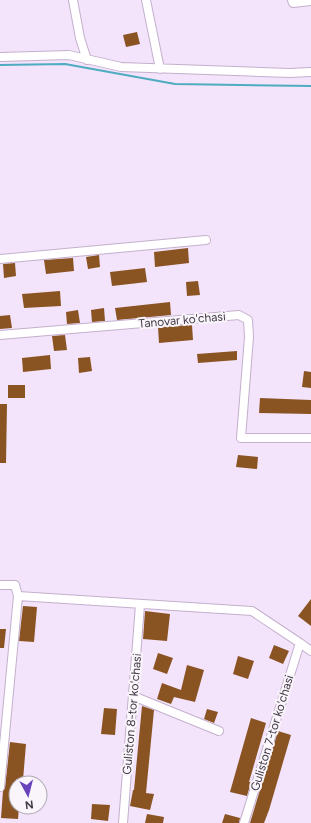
<svg xmlns="http://www.w3.org/2000/svg" width="311" height="823" font-family="Figtree,sans-serif">
  <style>
    .lines { fill: none; stroke-linecap: round; stroke-linejoin: round }
    .stream { stroke: #4eacc1; stroke-width: 2 }
    .building { fill: #8a5322 }
    .street-casing { stroke: #c4b0cd; stroke-width: 10 }
    .street { stroke: #fff; stroke-width: 8 }
    .labels { text-anchor: middle; stroke-width: 4; stroke-linejoin: round; paint-order: stroke }
    .street-label { font-size: 12px; fill: #413944; stroke: #f9f5fb }
  </style>
  <rect width="100%" height="100%" fill="#f3e3fb"/>
  <g class="lines">
    <path class="stream" d="M 0,65 L 65,64 L 175,84 L 311,86"/>
  </g>
  <path class="building" d="M 137,32 L 140,44 L 126,47 L 123,35 Z
    M 188,248 L 189,263 L 155,267 L 154,252 Z
    M 99,255 L 100,267 L 88,269 L 86,257 Z
    M 73,258 L 74,271 L 46,274 L 44,260 Z
    M 15,263 L 16,276 L 4,278 L 3,264 Z
    M 145,268 L 147,282 L 112,286 L 110,272 Z
    M 198,281 L 200,295 L 187,296 L 186,282 Z
    M 60,291 L 61,306 L 24,308 L 22,294 Z
    M 170,302 L 171,315 L 117,320 L 115,308 Z
    M 104,308 L 105,321 L 92,322 L 91,310 Z
    M 78,310 L 80,323 L 67,324 L 66,312 Z
    M 10,315 L 12,328 L 0,329 L 0,316 Z
    M 192,325 L 193,340 L 159,343 L 158,327 Z
    M 65,335 L 67,350 L 54,351 L 52,336 Z
    M 237,351 L 237,360 L 198,363 L 197,354 Z
    M 50,355 L 51,369 L 23,372 L 22,358 Z
    M 90,357 L 92,371 L 79,373 L 78,358 Z
    M 304,371 L 311,372 L 311,388 L 302,387 Z
    M 8,385 L 25,385 L 25,398 L 8,398 Z
    M 260,398 L 311,400 L 311,414 L 259,413 Z
    M 0,404 L 7,404 L 6,463 L 0,463 Z
    M 238,455 L 258,457 L 257,469 L 236,467 Z
    M 311,599 L 311,626 L 298,616 Z
    M 23,606 L 37,607 L 34,642 L 19,641 Z
    M 145,611 L 170,614 L 167,641 L 143,639 Z
    M 0,629 L 6,629 L 4,648 L 0,648 Z
    M 274,645 L 289,651 L 283,664 L 269,658 Z
    M 158,653 L 173,658 L 167,674 L 153,669 Z
    M 238,656 L 254,661 L 248,679 L 233,674 Z
    M 187,665 L 204,670 L 195,702 L 174,697 L 171,704 L 157,699 L 162,683 L 181,690 Z
    M 142,706 L 154,710 L 146,793 L 154,794 L 150,810 L 130,806 L 133,790 L 134,790 Z
    M 104,708 L 117,709 L 115,735 L 101,734 Z
    M 207,709 L 218,712 L 214,723 L 204,719 Z
    M 251,718 L 266,723 L 249,782 L 251,782 L 247,796 L 230,792 Z
    M 278,731 L 291,735 L 269,810 L 264,823 L 250,823 Z
    M 10,742 L 26,744 L 23,780 L 16,779 L 16,807 L 19,807 L 18,819 L 1,818 L 3,791 L 5,788 Z
    M 92,804 L 110,805 L 108,821 L 91,819 Z
    M 147,814 L 164,817 L 163,823 L 145,823 Z
    M 225,814 L 240,818 L 239,823 L 222,823 Z"/>
  <g class="lines">
    <defs>
      <path id="street" d="M 73,0 L 80,38 L 87,60
        M 146,0 L 160,69
        M 292,0 L 293,3 L 311,1
        M 0,57 L 69,55 L 121,67 L 289,73 L 311,72
        M 0,259 L 206,240
        M 0,335 L 239,315 L 248,320 L 249,337 L 241,438 L 311,438
        M 0,585 L 15,585 L 18,596 L 0,787
        M 18,596 L 252,611 L 300,643 L 311,651
        M 133,696 L 219,731
        M 123,823 L 140,605
        M 244,823 L 300,643"/>
    </defs>
    <use href="#street" class="street-casing"/>
    <use href="#street" class="street"/>
  </g>
  <g class="labels">
    <g class="street-label">
      <text transform="translate(182 320) rotate(-5)" y="4">Tanovar ko'chasi</text>
      <text transform="translate(132 714) rotate(-85)" y="4">Guliston 8-tor ko'chasi</text>
      <text transform="translate(272 733) rotate(-73)" y="4">Guliston 7-tor ko'chasi</text>
    </g>
  </g>
  <g transform="translate(28 795) rotate(173)"><circle r="19" fill="#f9f5fb" stroke="#afaab2"/>
  <path d="M0-3L7 15L0 10L-7 15Z" fill="#6843bc"/>
  <text y="-6" font-size="11" font-weight="bold" text-anchor="middle" fill="#413944">N</text>
  </g>
</svg>
